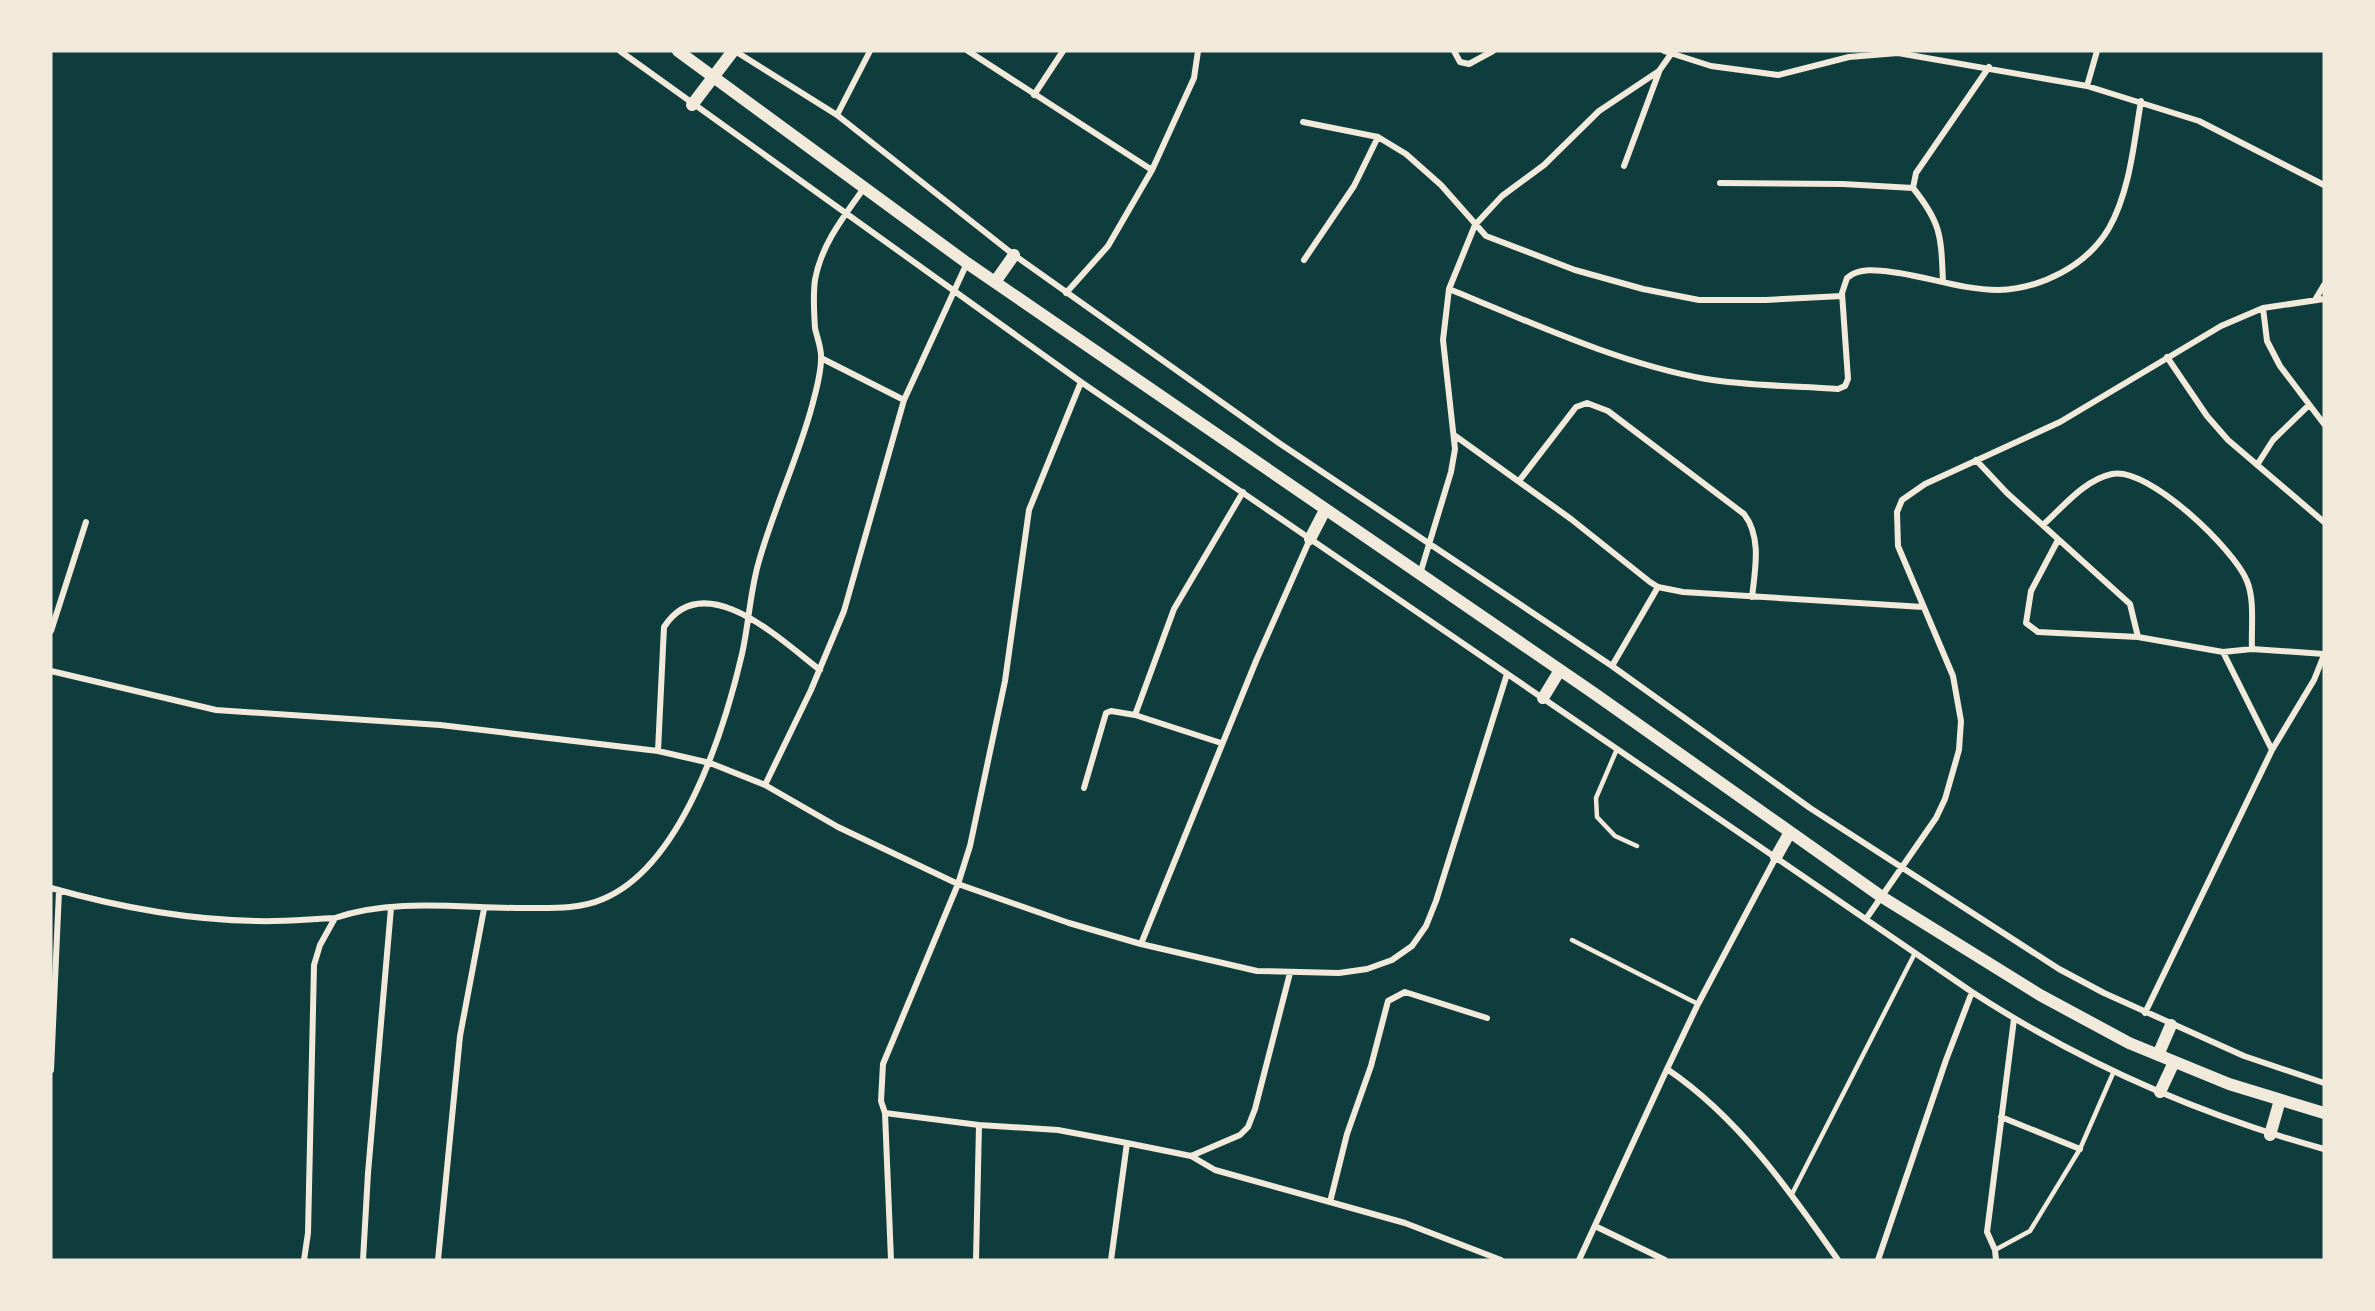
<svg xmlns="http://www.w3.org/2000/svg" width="2375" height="1311" font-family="Roboto,sans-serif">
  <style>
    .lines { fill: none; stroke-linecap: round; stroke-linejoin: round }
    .service { stroke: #f1e9da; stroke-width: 4.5 }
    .minor { stroke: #f1e9da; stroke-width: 6 }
    .secondary { stroke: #f1e9da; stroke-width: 12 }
  </style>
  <rect width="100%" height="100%" fill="#0f3d3e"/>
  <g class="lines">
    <path class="service" d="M 1617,749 L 1596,798 L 1597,817 L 1615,836 L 1637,846
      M 1572,940 L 1698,1004
      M 1792,1194 L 1915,953
      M 1995,1250 L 2030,1231 L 2080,1149 L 2114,1071"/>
    <path class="minor" d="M 620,51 L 1081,382 L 1972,992 C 2080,1062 2200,1115 2324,1149
      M 735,51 L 837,115 L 1014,255 L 1279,443 L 1612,666 L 1810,808 L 2059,969 L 2104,993 L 2244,1056 L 2324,1083
      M 968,51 L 1152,170
      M 1454,51 L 1460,62 L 1469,64 L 1493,51
      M 1664,51 L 1711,66 L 1778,75 L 1849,57 L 1898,53 L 2087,86 L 2199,121 L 2324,185
      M 2087,86 L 2097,51
      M 1034,95 L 1063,51
      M 837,115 L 870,51
      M 1303,122 L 1378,137 L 1406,154 L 1441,185 L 1486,236 L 1575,270 L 1643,289 L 1699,300 L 1766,300 L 1842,296
      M 1624,166 L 1659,72
      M 1720,183 L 1843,184 L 1913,188
      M 1304,260 L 1354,186 L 1378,137
      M 1943,282 C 1941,237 1942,224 1913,188 L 1916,173 L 1989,67
      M 1449,289 C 1530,322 1620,364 1706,379 C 1749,386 1795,386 1838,389 L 1845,386 L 1848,379 L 1842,293 L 1847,278 C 1860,266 1883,271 1899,273 C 1931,278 1965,290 1998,290 C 2040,289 2087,266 2109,228 C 2130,191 2134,142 2141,101
      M 1066,293 L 1108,246 L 1152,170 L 1194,78 L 1198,51
      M 2315,300 L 2324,285
      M 2263,308 L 2267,341 L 2280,366 L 2324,424
      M 2167,357 L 2207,416 L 2228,440 L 2324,522
      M 821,358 L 904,400
      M 1454,435 L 1571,519 L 1650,582 L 1658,587 L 1683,592 L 1923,607
      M 1976,460 L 2007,493 L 2130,604 L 2138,637 L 2223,652
      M 2257,465 L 2273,440 L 2309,405
      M 1519,481 L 1576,407 L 1587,403 L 1608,411 L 1744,514 C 1762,537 1755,570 1752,597
      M 2043,525 C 2063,507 2084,480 2112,474 C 2148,466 2234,549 2247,581 C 2255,601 2251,627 2252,649 L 2223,652 L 2272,750 L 2145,1013
      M 2058,540 L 2031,591 L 2026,623 L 2038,632 L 2138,637
      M 1420,574 L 1451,472 L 1455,449 L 1443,340 L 1449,289 L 1475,225 L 1502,196 L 1544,165 L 1599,111 L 1659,71 L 1671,54
      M 51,631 L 86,522
      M 2252,649 L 2324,654
      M 1612,666 L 1658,587
      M 51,671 L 216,710 L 440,725 L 658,751 L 710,763 L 765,785 L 838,827 L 958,884 L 1069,923 L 1141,944 L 1257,971 L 1339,973 L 1367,969 L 1392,960 L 1412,946 L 1426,926 L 1436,901 L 1507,674
      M 1221,743 L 1135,715 L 1174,609 L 1243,492
      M 2272,750 L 2314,680 L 2324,655
      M 658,751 L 664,627 C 704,565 782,641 820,670
      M 765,785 L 811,690 L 844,611 L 904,400 L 967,263
      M 1084,788 L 1106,713 L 1111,711 L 1135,715
      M 1776,857 L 1698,1004 L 1667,1069 C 1738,1117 1790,1191 1838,1260
      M 51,888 C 118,907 187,920 257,921 C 283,922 309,919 335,918
      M 1866,919 L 1936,818 L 1945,799 L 1959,750 L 1961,721 L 1953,676 L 1898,546 L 1897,512 L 1902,500 L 1925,484 L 2060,422 L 2221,326 L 2263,308 L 2324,299
      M 1141,944 L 1256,661 L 1310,539
      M 1487,1018 L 1405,992 L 1388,1001 L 1371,1066 L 1347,1134 L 1330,1202 L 1405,1223 L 1501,1260
      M 51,1070 L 59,891
      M 885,1113 L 979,1125 L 976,1260
      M 2001,1117 L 2080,1149
      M 979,1125 L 1058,1130 L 1127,1143
      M 1191,1156 L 1215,1170 L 1330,1202
      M 1595,1226 L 1665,1260
      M 304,1260 L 308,1233 L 314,965 L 320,945 L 335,918 C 396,897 466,909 530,908 C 554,908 580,909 603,899 C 682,866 724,731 742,654 C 749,623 750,591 759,561 C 774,508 798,458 812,406 C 816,391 821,374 821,359 C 822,349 817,338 815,328 C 814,313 813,294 815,280 C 821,245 844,216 864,188
      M 363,1260 L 368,1173 L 391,908
      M 438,1260 L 460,1036 L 484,909
      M 891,1260 L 885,1113 L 881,1101 L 883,1064 L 958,884 L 970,846 L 1005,681 L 1029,510 L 1081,382
      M 1111,1260 L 1127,1143 L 1191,1156 L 1240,1135 L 1248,1127 L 1255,1109 L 1290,973
      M 1579,1260 L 1667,1069
      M 1878,1260 L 1946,1060 L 1972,992
      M 1996,1260 L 1995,1250 L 1987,1232 L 2014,1019"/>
    <path class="secondary" d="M 678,51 L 967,263 L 1595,694 L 1882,897 L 2040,995 L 2129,1043 L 2229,1084 L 2324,1113
      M 692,105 L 733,51
      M 995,282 L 1014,255
      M 1310,539 L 1325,510
      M 1543,698 L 1560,670
      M 1776,857 L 1790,832
      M 2158,1055 L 2171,1025
      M 2160,1092 L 2174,1062
      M 2270,1135 L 2280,1100"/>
  </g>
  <rect width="2375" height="1311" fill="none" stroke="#f1e9da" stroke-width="105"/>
</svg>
